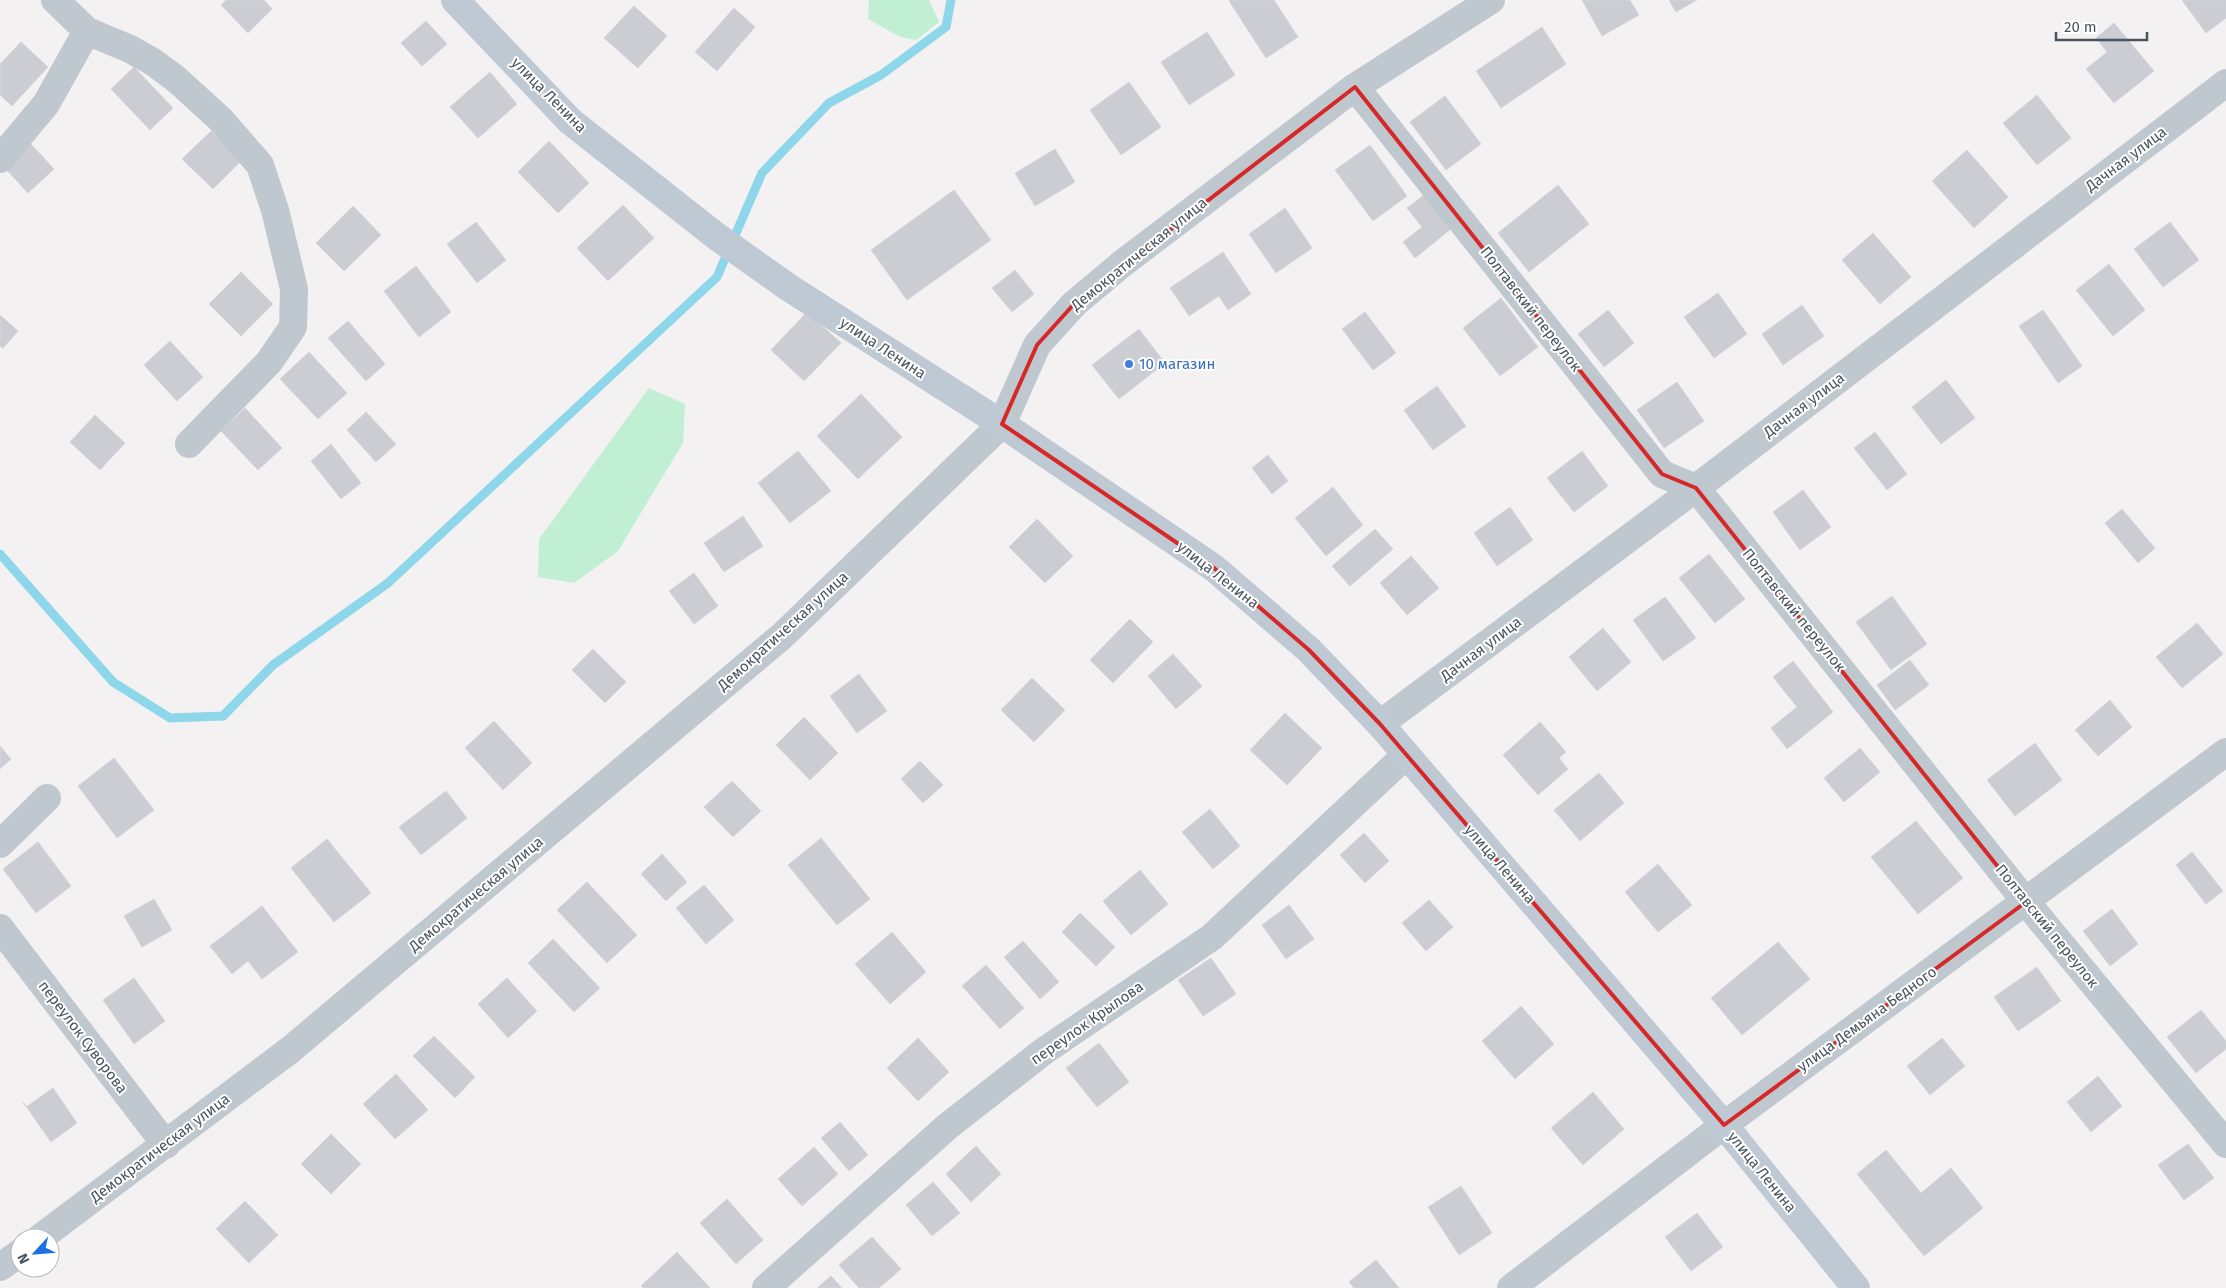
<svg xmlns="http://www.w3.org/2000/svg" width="2226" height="1288" font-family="'Fira Sans',sans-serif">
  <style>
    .green { fill: #c1efd3 }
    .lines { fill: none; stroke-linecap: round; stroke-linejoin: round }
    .stream { stroke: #8ed7eb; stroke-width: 9 }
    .building { fill: #cbcdd3; stroke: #d5d7dc }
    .street { stroke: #bfc8cf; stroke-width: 28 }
    .secondary { stroke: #bfc9d4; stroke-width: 28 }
    .marked { fill: none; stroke: #d62828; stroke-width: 4; stroke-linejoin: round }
    .shop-dot { fill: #3f7fe0; stroke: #fff; stroke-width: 2 }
    .labels { text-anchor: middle; stroke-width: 4; stroke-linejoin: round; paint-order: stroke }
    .street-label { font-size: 15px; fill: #49545e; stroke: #fff }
    .shop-label { font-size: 15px; fill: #366cbe; stroke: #fff; text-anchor: start }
  </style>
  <rect width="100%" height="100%" fill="#f3f1f1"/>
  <path class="green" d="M 869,0 L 929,0 L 939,22 L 916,40 L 900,37 L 868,19 Z
    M 649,388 L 685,404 L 683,443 L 618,551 L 574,583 L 538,577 L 539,539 Z"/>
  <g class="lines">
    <path class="stream" d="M 0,554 L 113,682 L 170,718 L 223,716 L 273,665 L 388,583 L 717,277 L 762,173 L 829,103 L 881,75 L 946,27 L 951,0"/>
  </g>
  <path class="building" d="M 226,0 L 264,0 L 272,9 L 248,33 L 221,5 Z
    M 1231,0 L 1274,0 L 1298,37 L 1266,58 L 1229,1 Z
    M 1582,0 L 1630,0 L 1639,15 L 1602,36 Z
    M 1669,0 L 1697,0 L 1676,12 Z
    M 2182,0 L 2226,0 L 2226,18 L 2206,33 Z
    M 634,6 L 667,36 L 638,68 L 604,38 Z
    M 734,8 L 755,27 L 717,71 L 695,52 Z
    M 426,21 L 447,44 L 422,66 L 401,43 Z
    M 2114,23 L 2154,71 L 2114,103 L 2086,69 L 2107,52 L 2096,38 Z
    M 1542,27 L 1566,64 L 1501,108 L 1476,71 Z
    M 1207,32 L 1235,75 L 1189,105 L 1161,62 Z
    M 21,42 L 48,67 L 12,106 L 0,95 L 0,64 Z
    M 134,67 L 173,108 L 150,130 L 111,89 Z
    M 490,72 L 517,104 L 478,138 L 450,107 Z
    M 1129,82 L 1161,127 L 1121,155 L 1090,110 Z
    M 2037,95 L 2071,138 L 2037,165 L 2003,123 Z
    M 1445,96 L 1481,144 L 1446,170 L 1410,122 Z
    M 211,131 L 241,161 L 213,189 L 182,159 Z
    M 549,141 L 589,183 L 558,213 L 518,172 Z
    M 30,143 L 54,169 L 28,193 L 4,167 Z
    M 1370,145 L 1407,196 L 1373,221 L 1335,170 Z
    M 1055,149 L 1075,182 L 1035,206 L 1015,173 Z
    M 1967,150 L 2008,197 L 1974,228 L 1932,181 Z
    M 1558,185 L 1589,224 L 1529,272 L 1498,233 Z
    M 954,190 L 991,240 L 907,300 L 871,250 Z
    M 1424,195 L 1451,229 L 1415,258 L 1403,242 L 1422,227 L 1407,208 Z
    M 623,205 L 654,238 L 608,281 L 577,248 Z
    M 353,206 L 381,235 L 344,271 L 316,243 Z
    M 1285,208 L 1312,248 L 1276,273 L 1249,234 Z
    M 476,222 L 506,260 L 477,283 L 447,244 Z
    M 2170,222 L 2199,260 L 2163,287 L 2134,249 Z
    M 1873,233 L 1911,277 L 1880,304 L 1842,260 Z
    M 1223,252 L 1251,294 L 1228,310 L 1219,296 L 1189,316 L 1170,288 Z
    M 2109,264 L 2145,310 L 2113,336 L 2076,290 Z
    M 416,266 L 451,312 L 419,337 L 384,291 Z
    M 1015,270 L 1034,294 L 1012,312 L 992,288 Z
    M 241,272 L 273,304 L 241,336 L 209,304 Z
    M 1718,293 L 1747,334 L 1714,358 L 1684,317 Z
    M 1501,298 L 1538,347 L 1500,376 L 1463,328 Z
    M 1802,305 L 1824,336 L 1783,365 L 1762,334 Z
    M 1608,310 L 1634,343 L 1604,367 L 1578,334 Z
    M 2043,310 L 2082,366 L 2058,383 L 2019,326 Z
    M 807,312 L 841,343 L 804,381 L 771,350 Z
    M 1365,312 L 1396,353 L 1373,370 L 1342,329 Z
    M 0,315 L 18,331 L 3,348 L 0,346 Z
    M 348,321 L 385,364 L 366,381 L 328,338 Z
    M 1139,329 L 1165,363 L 1119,399 L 1092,365 Z
    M 170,341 L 203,377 L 177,401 L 144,365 Z
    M 309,352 L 347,393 L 318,419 L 280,379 Z
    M 1946,380 L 1975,418 L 1941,444 L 1912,407 Z
    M 1677,382 L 1704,421 L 1664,448 L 1637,410 Z
    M 1437,386 L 1466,426 L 1433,450 L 1404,410 Z
    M 861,394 L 902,437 L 858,479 L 817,436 Z
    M 245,408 L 282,448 L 258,470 L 221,431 Z
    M 366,412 L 396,444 L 376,462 L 347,430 Z
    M 95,415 L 125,443 L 100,470 L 70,442 Z
    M 1875,432 L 1907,474 L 1887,490 L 1854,448 Z
    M 331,444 L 361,483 L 341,499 L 311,461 Z
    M 798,451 L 831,491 L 790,523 L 758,483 Z
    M 1582,451 L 1608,486 L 1574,512 L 1547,478 Z
    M 1268,455 L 1288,481 L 1272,494 L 1252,468 Z
    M 1333,487 L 1363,525 L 1326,556 L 1295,518 Z
    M 1803,490 L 1831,527 L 1800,550 L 1773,512 Z
    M 1510,507 L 1533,540 L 1497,566 L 1474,533 Z
    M 2122,509 L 2155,548 L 2138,563 L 2105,523 Z
    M 743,516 L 763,546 L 724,572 L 704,543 Z
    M 1037,519 L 1073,556 L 1045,583 L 1009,547 Z
    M 1375,529 L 1393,549 L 1350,586 L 1332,566 Z
    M 1709,554 L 1745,599 L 1715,623 L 1679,578 Z
    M 1411,556 L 1439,588 L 1407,615 L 1380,583 Z
    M 694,573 L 718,606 L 694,624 L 669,591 Z
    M 1892,596 L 1927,644 L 1891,670 L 1856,622 Z
    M 1665,597 L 1696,638 L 1663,661 L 1633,620 Z
    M 1130,619 L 1153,642 L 1113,683 L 1090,660 Z
    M 2197,623 L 2223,654 L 2182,688 L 2156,657 Z
    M 1603,628 L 1631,662 L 1597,691 L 1569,657 Z
    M 593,649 L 626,682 L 605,703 L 572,670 Z
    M 1173,654 L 1202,686 L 1176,709 L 1148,676 Z
    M 1910,660 L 1929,685 L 1895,710 L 1877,685 Z
    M 1793,661 L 1833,712 L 1787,749 L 1771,728 L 1797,707 L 1773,677 Z
    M 859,674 L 887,711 L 857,733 L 830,696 Z
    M 1032,678 L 1065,710 L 1034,742 L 1001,710 Z
    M 2110,700 L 2132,727 L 2098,756 L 2075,730 Z
    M 1285,713 L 1322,748 L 1287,785 L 1250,750 Z
    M 804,717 L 838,753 L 810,780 L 776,745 Z
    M 494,721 L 532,763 L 503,790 L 465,748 Z
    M 1540,722 L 1566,752 L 1559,758 L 1568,769 L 1538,795 L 1503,755 Z
    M 2035,743 L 2062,780 L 2015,816 L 1987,780 Z
    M 0,746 L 11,759 L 0,769 Z
    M 1860,748 L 1880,772 L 1844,802 L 1824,778 Z
    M 114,758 L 154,810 L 117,838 L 78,786 Z
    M 920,761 L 943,785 L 923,803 L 901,779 Z
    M 1599,773 L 1624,803 L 1580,841 L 1554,810 Z
    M 732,781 L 761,811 L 733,837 L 704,807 Z
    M 446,791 L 467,818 L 421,855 L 399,827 Z
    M 1210,809 L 1240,846 L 1213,869 L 1182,832 Z
    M 1916,821 L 1963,878 L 1918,914 L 1871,857 Z
    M 1364,833 L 1389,861 L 1365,883 L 1340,855 Z
    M 821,838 L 870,899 L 837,925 L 788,865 Z
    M 327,839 L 371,893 L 334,922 L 291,868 Z
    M 38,842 L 71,886 L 36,913 L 3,869 Z
    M 2192,852 L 2223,891 L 2206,904 L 2176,865 Z
    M 662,854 L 687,882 L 666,901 L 641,874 Z
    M 1658,864 L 1692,905 L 1658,932 L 1625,892 Z
    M 1140,870 L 1168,904 L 1131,935 L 1103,901 Z
    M 587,882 L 637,935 L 607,963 L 557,910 Z
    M 704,885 L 734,920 L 706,944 L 676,908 Z
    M 154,899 L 172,930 L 142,947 L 124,916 Z
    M 1429,900 L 1453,927 L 1426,951 L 1402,923 Z
    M 1289,905 L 1314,939 L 1286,959 L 1262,925 Z
    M 262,906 L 298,952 L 262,979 L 248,961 L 232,974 L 210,946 Z
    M 2112,909 L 2138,944 L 2110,966 L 2083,931 Z
    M 1080,913 L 1115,947 L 1096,966 L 1062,932 Z
    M 892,932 L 926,972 L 890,1004 L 855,964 Z
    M 553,939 L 600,988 L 574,1012 L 528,963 Z
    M 1023,941 L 1059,982 L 1040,999 L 1004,957 Z
    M 1778,942 L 1810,979 L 1742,1035 L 1711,998 Z
    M 1211,958 L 1236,994 L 1203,1016 L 1178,980 Z
    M 986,965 L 1024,1008 L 1000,1029 L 962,986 Z
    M 2037,967 L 2061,1001 L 2018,1031 L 1994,997 Z
    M 134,978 L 165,1021 L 134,1044 L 103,1000 Z
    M 507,978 L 537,1011 L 508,1038 L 478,1004 Z
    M 1521,1006 L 1554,1044 L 1515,1079 L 1482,1041 Z
    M 2201,1010 L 2226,1041 L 2226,1049 L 2196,1073 L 2167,1037 Z
    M 434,1036 L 475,1077 L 455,1098 L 413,1056 Z
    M 918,1038 L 949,1072 L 918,1101 L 887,1068 Z
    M 1942,1038 L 1965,1066 L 1930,1095 L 1907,1066 Z
    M 1099,1043 L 1129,1082 L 1097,1107 L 1066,1068 Z
    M 396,1074 L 428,1110 L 395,1139 L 363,1104 Z
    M 2098,1076 L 2122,1106 L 2091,1132 L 2067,1102 Z
    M 53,1088 L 77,1123 L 51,1142 L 23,1102 L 26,1107 Z
    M 1593,1092 L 1624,1129 L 1583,1165 L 1551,1128 Z
    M 840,1122 L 868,1155 L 849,1171 L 821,1138 Z
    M 331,1134 L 361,1164 L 331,1194 L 301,1164 Z
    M 2188,1144 L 2214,1178 L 2184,1200 L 2158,1165 Z
    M 976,1146 L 1001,1174 L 971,1202 L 946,1174 Z
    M 814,1147 L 838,1174 L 802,1206 L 778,1179 Z
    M 1886,1150 L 1921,1193 L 1951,1168 L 1983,1208 L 1924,1256 L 1857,1174 Z
    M 933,1182 L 960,1213 L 932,1236 L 906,1205 Z
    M 1461,1186 L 1492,1233 L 1459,1255 L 1428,1207 Z
    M 727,1199 L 763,1240 L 736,1264 L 700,1223 Z
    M 245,1201 L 278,1235 L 249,1263 L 216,1229 Z
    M 1697,1213 L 1723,1247 L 1691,1271 L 1665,1237 Z
    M 872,1237 L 901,1269 L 879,1288 L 859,1288 L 839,1265 Z
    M 677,1252 L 710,1288 L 643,1288 L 641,1286 Z
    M 1376,1260 L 1399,1288 L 1354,1288 L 1349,1282 Z
    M 831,1276 L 842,1288 L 817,1288 Z"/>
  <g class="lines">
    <path class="street" d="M 55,0 L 87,31 L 130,49 L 153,62 L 176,79 L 220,119 L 260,165 L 275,210 L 294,289 L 293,327 L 269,362 L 189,444
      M 1355,87 L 1662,474 L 1696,488 L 2026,902 L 2226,1144
      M 0,159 L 46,104 L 87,31
      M 1380,724 L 1696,488 L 2226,83
      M 0,844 L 47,798
      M 0,928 L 166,1145
      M 40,1238 L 290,1050 L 782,636 L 1002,424 L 1037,345 L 1074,304 L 1123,263 L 1355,87 L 1491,0
      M 0,1267 L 20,1253
      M 766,1288 L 948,1126 L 1044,1051 L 1212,937 L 1406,755
      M 1511,1288 L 1724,1125 L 2226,752"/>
    <path class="secondary" d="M 455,0 L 570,121 L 716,236 L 788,287 L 1002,424 L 1214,568 L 1309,650 L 1380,724 L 1724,1125 L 1856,1288"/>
  </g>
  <path class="marked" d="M 1355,87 L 1662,474 L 1696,488 L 2026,902 L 1724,1125 L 1380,724 L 1309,650 L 1214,568 L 1002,424 L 1037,345 L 1074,304 Z"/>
  <circle class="shop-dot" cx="1129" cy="364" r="5"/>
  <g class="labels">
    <g class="street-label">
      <text transform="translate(549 95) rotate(45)" y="5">улица Ленина</text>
      <text transform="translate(2126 159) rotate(-37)" y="5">Дачная улица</text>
      <text transform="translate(1139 254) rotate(-39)" y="5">Демократическая улица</text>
      <text transform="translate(1531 309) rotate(52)" y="5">Полтавский переулок</text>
      <text transform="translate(883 348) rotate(33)" y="5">улица Ленина</text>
      <text transform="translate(1804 405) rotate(-37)" y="5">Дачная улица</text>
      <text transform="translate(1218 575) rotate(38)" y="5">улица Ленина</text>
      <text transform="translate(1794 610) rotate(51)" y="5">Полтавский переулок</text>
      <text transform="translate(783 631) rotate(-42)" y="5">Демократическая улица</text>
      <text transform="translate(1481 649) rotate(-37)" y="5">Дачная улица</text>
      <text transform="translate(1500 864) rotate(49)" y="5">улица Ленина</text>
      <text transform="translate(476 894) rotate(-40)" y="5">Демократическая улица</text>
      <text transform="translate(2047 926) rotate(51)" y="5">Полтавский переулок</text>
      <text transform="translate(1867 1019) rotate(-36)" y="5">улица Демьяна Бедного</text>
      <text transform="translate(1087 1023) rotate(-35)" y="5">переулок Крылова</text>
      <text transform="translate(83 1037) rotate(53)" y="5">переулок Суворова</text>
      <text transform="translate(160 1148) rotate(-37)" y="5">Демократическая улица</text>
      <text transform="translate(1762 1172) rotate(51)" y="5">улица Ленина</text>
    </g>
    <g class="shop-label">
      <text x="1139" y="369">10 магазин</text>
    </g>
  </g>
  <g transform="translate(35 1253) rotate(244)"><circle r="24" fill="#ffffff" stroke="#b6bbbf"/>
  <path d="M0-4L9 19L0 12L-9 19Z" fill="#1c71e2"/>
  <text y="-8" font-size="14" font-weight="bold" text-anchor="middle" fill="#49545e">N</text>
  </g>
  <path d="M2056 32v8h91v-8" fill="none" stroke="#49545e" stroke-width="2.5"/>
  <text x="2064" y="32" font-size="15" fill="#49545e" stroke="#ffffff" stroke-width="4" paint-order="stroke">20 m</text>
</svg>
